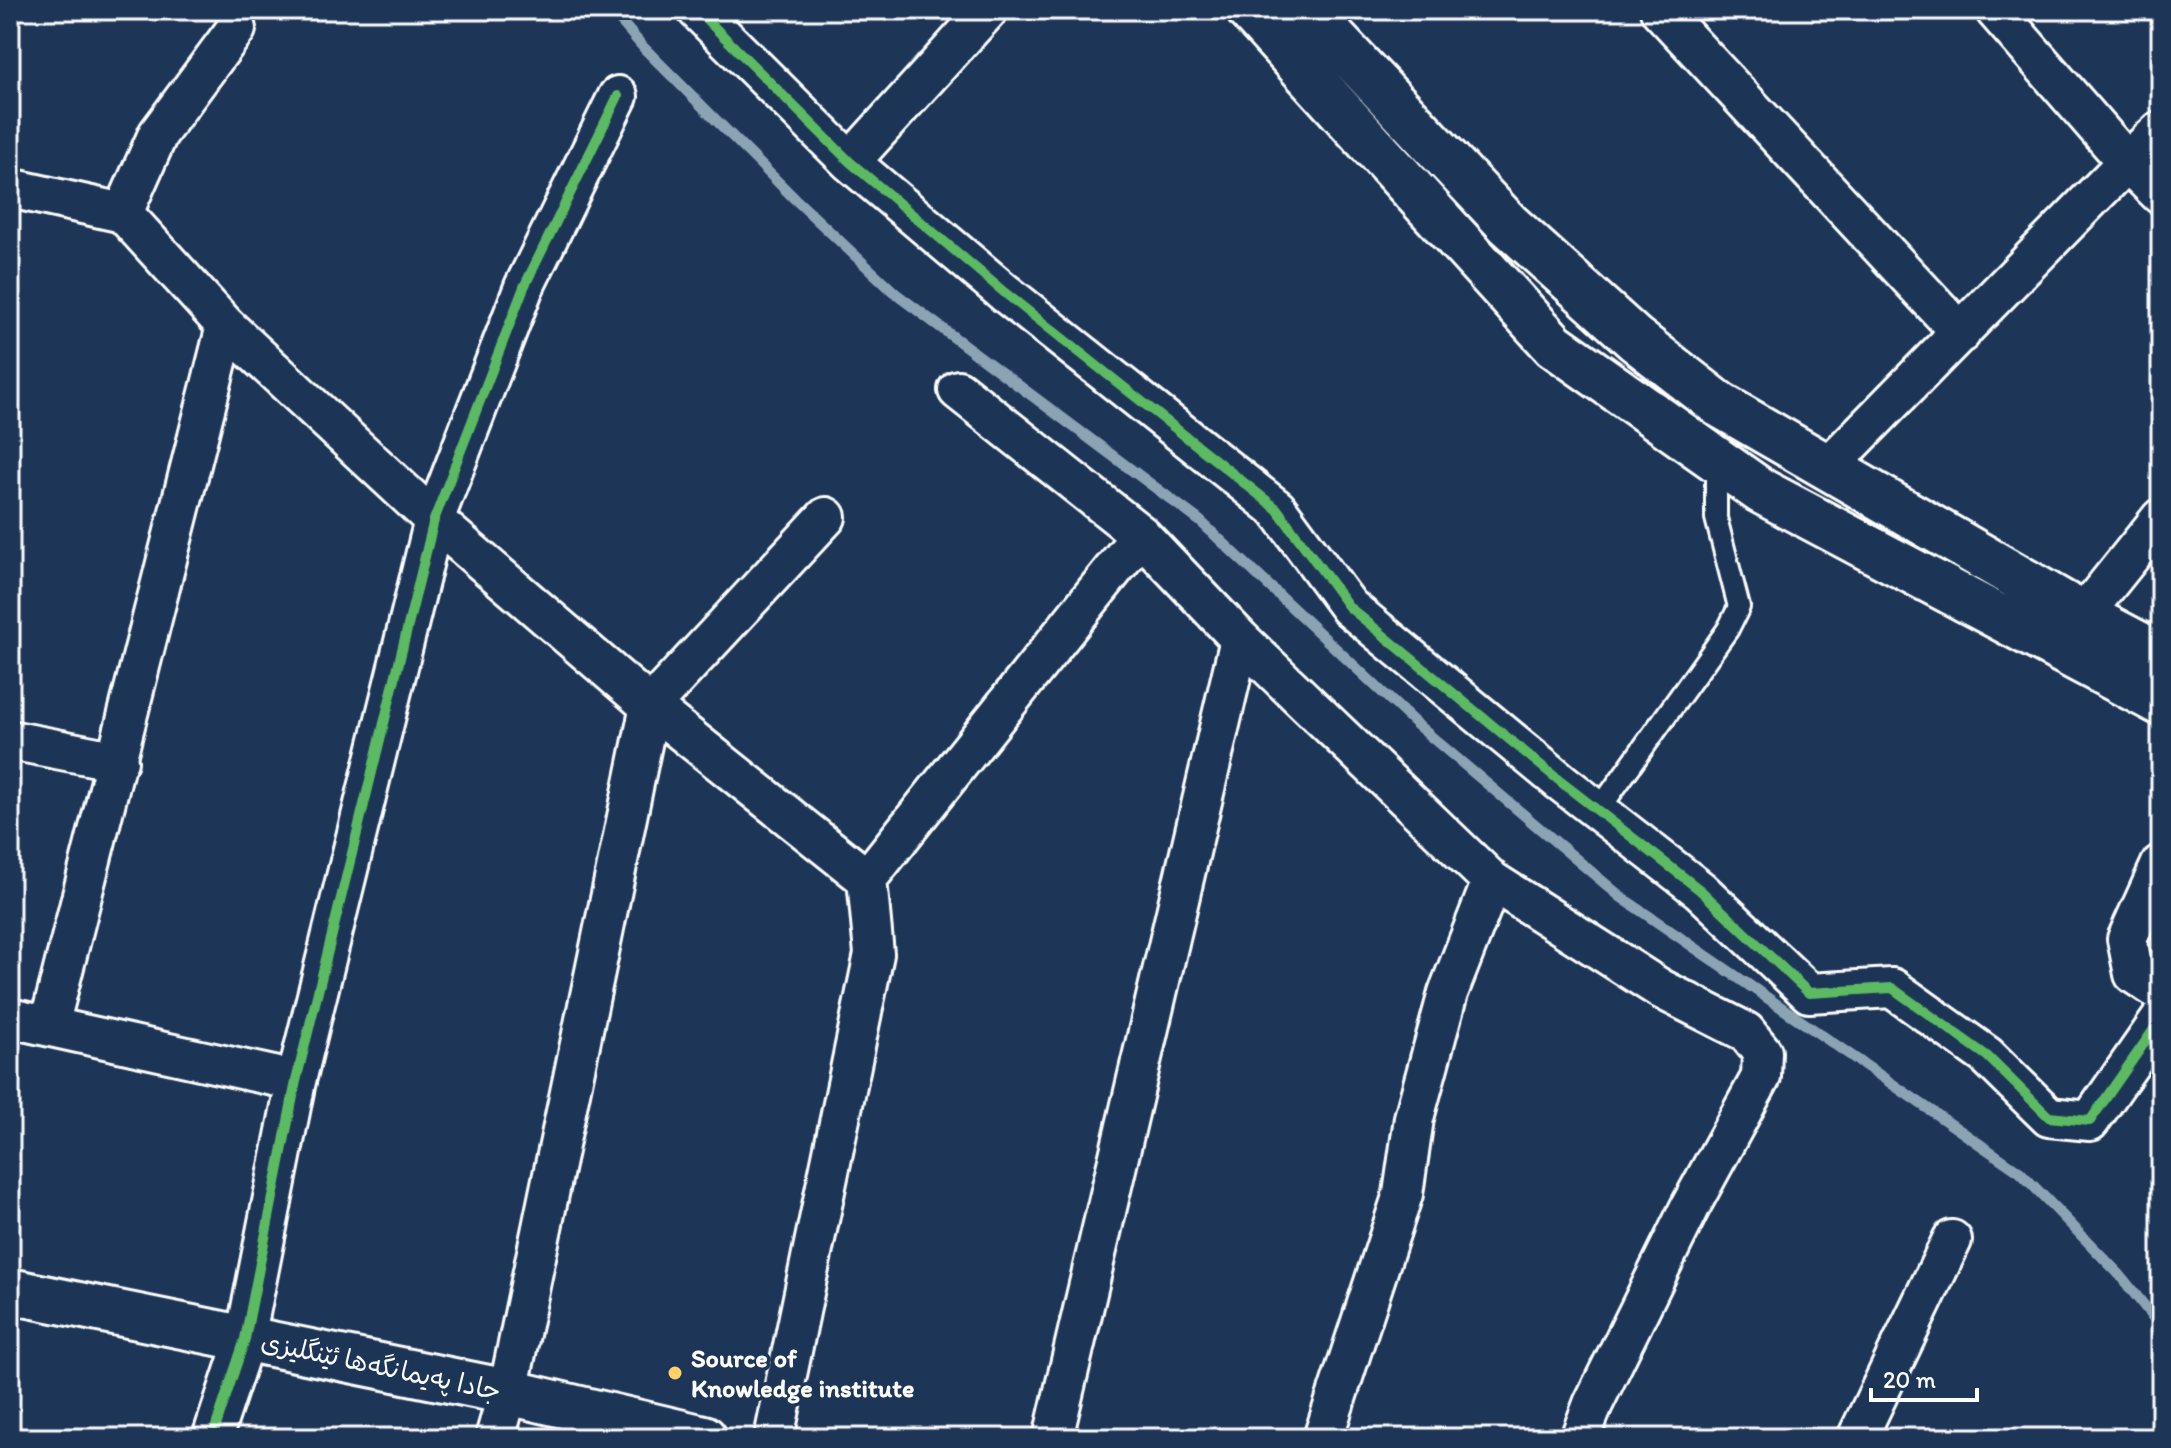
<svg xmlns="http://www.w3.org/2000/svg" width="2171" height="1448" font-family="Itim,'Playpen Sans Arabic',sans-serif">
  <style>
    .lines { fill: none; stroke-linecap: round; stroke-linejoin: round }
    .stream { stroke: #8aa4b4; stroke-width: 11 }
    .service-casing { stroke: #fff; stroke-width: 26 }
    .minor-casing { stroke: #fff; stroke-width: 44 }
    .tertiary-casing { stroke: #fff; stroke-width: 50 }
    .secondary-casing { stroke: #fff; stroke-width: 50 }
    .service { stroke: #1d3557; stroke-width: 20 }
    .minor { stroke: #1d3557; stroke-width: 38 }
    .tertiary { stroke: #1d3557; stroke-width: 44 }
    .secondary { stroke: #1d3557; stroke-width: 44 }
    .cycleway-casing { stroke: #1d3557; stroke-width: 15 }
    .cycleway { stroke: #5cba63; stroke-width: 10 }
    .poi-dot { fill: #ffd166; stroke: #1d3557; stroke-width: 3 }
    .labels { text-anchor: middle; stroke-width: 7; stroke-linejoin: round; paint-order: stroke }
    .poi-label { font-size: 26px; font-weight: bold; fill: #fff; stroke: #1d3557; text-anchor: start }
    .street-label { font-size: 26px; fill: #fff; stroke: #1d3557 }
  </style>
  <rect width="100%" height="100%" fill="#1d3557"/>
  <filter id="ink" filterUnits="userSpaceOnUse"><feTurbulence type="fractalNoise" baseFrequency=".0125" numOctaves="2"/><feDisplacementMap in="SourceGraphic" scale="16" xChannelSelector="R" yChannelSelector="G"/><feConvolveMatrix kernelMatrix="1 2 1 2 8 2 1 2 1" color-interpolation-filters="sRGB"/></filter>
  <g filter="url(#ink)">
    <g class="lines">
      <path class="stream" d="M 611,10 L 644,48 L 795,199 L 896,294 L 1200,521 L 1415,723 L 1621,897 L 2020,1172 L 2119,1274 L 2161,1327"/>
      <defs>
        <path id="service" d="M 1598,811 L 1728,629 L 1739,607 L 1716,518 L 1716,459"/>
        <path id="minor" d="M 697,10 L 850,162 L 1005,293 L 1277,509 L 1349,607 L 1561,782 L 1700,890 L 1809,993 L 1892,988 L 1987,1056 L 2049,1117 L 2090,1121 L 2161,1019
          M 1660,10 L 1961,333
          M 1995,10 L 2127,162 L 2161,195
          M 850,162 L 988,10
          M 10,188 L 123,213 L 226,326 L 434,520 L 650,706 L 867,879
          M 123,213 L 158,134 L 236,29
          M 958,390 L 1141,535 L 1240,639 L 1492,881 L 1661,989 L 1746,1032 L 1762,1052 L 1761,1077 L 1690,1207 L 1593,1404 L 1580,1438
          M 1827,468 L 2127,162 L 2161,130
          M 2083,615 L 2161,518
          M 10,740 L 118,761
          M 2161,864 L 2127,939 L 2134,974 L 2161,992
          M 10,1018 L 296,1081
          M 49,1026 L 226,326
          M 212,1438 L 245,1339 L 296,1081 L 434,520 L 524,287 L 618,96
          M 495,1438 L 508,1392 L 650,706 L 826,517
          M 774,1438 L 874,954 L 867,879 L 1141,535
          M 1053,1438 L 1240,639
          M 1323,1438 L 1403,1194 L 1414,1118 L 1448,993 L 1492,881
          M 1857,1438 L 1952,1240"/>
        <path id="tertiary" d="M 10,1291 L 508,1392 L 704,1438"/>
        <path id="secondary" d="M 1249,10 L 1554,345 L 1761,491 L 2161,703
          M 1307,10 L 1508,224 L 1635,339 L 1720,405 L 2083,615 L 2161,656"/>
      </defs>
      <use href="#service" class="service-casing"/>
      <use href="#minor" class="minor-casing"/>
      <use href="#tertiary" class="tertiary-casing"/>
      <use href="#secondary" class="secondary-casing"/>
      <use href="#service" class="service"/>
      <use href="#minor" class="minor"/>
      <use href="#tertiary" class="tertiary"/>
      <use href="#secondary" class="secondary"/>
      <defs>
        <path id="cycleway" d="M 697,10 L 850,162 L 1005,293 L 1277,509 L 1349,607 L 1561,782 L 1700,890 L 1809,993 L 1892,988 L 1987,1056 L 2049,1117 L 2090,1121 L 2161,1019
          M 212,1438 L 245,1339 L 296,1081 L 434,520 L 524,287 L 618,96"/>
      </defs>
      <use href="#cycleway" class="cycleway-casing"/>
      <use href="#cycleway" class="cycleway"/>
    </g>
  </g>
  <circle class="poi-dot" cx="675" cy="1373" r="8"/>
  <g class="labels">
    <g class="poi-label">
      <text x="691" y="1367">Source of<tspan x="691" dy="30">Knowledge institute</tspan></text>
    </g>
    <g class="street-label">
      <text transform="translate(381 1366) rotate(12)" y="9">جادا په‌يمانگه‌ها ئێنگليزى</text>
    </g>
  </g>
  <rect width="2171" height="1448" fill="none" stroke="#1d3557" stroke-width="40"/>
  <rect x="20" y="20" width="2131" height="1408" fill="none" stroke="#fff" stroke-width="3" filter="url(#ink)"/>
  <path d="M1871 1388v12h106v-12" fill="none" stroke="#ffffff" stroke-width="4"/>
  <text x="1883" y="1388" font-size="24" fill="#ffffff" stroke="#1d3557" stroke-width="6" paint-order="stroke">20 m</text>
</svg>
